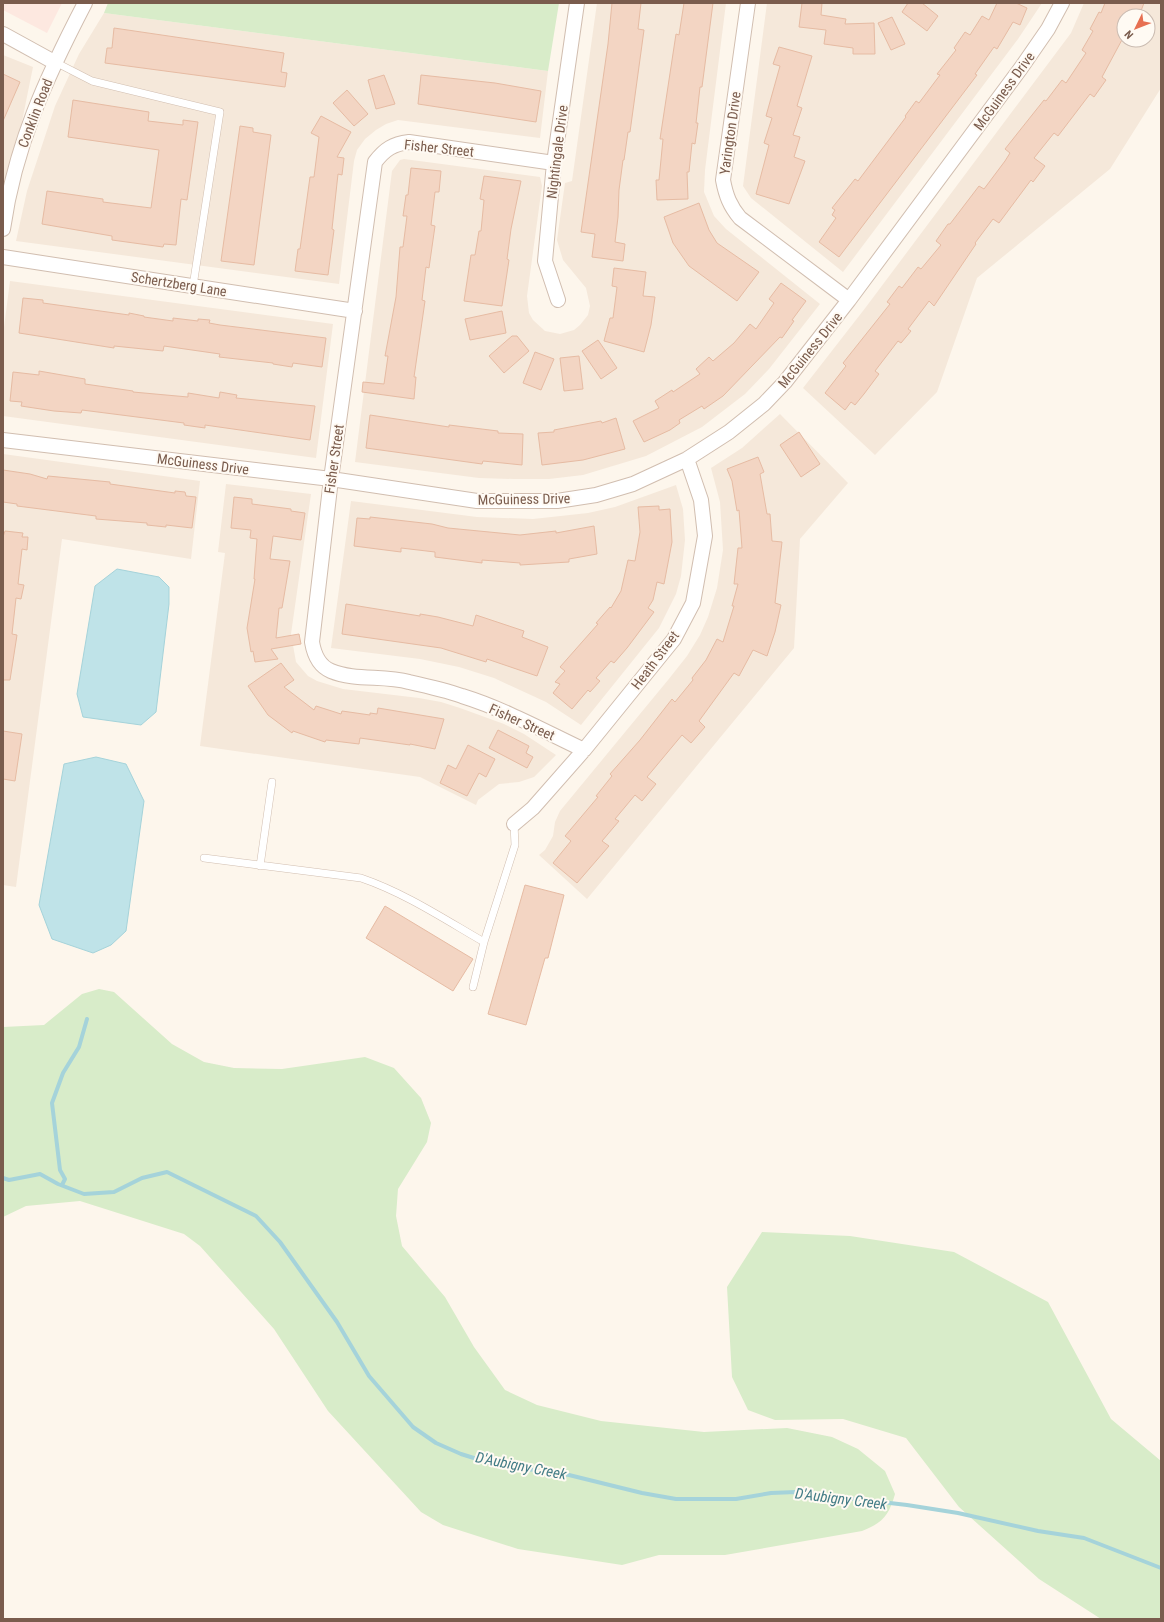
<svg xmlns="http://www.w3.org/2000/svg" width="1164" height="1622" font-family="'Roboto Condensed',sans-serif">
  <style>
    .residential { fill: #f5e8da; fill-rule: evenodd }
    .commercial { fill: #fde8e0 }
    .green { fill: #d8ecc9 }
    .water { fill: #bfe3e8; stroke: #a5d3da }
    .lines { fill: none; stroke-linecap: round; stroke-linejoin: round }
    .stream { stroke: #a5d3da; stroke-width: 4 }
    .building { fill: #f3d5c3; stroke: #e6bba3 }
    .service-casing { stroke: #d1beb0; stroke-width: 8 }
    .minor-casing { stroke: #d1beb0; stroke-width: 16 }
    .service { stroke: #fff; stroke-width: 7 }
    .minor { stroke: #fff; stroke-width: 14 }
    .labels { text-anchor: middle; stroke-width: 4; stroke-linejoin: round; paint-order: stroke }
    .street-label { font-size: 14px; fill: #7a5c4d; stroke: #fffaf3 }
    .water-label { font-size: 15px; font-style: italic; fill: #437c86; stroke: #fffaf3 }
  </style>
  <rect width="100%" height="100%" fill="#fdf6ec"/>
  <path class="residential" d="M 597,3 L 726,3 L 705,170 L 704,192 L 714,216 L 726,229 L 820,304 L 769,369 L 745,394 L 702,427 L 646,456 L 583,475 L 549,479 L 514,479 L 479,478 L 355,462 L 392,171 L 400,160 L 404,159 L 540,177 L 542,186 L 527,296 L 529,313 L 533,320 L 545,331 L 560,334 L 574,330 L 580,325 L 588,315 L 590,306 L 586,288 L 563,260 L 557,240 L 565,183 L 572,181 Z
    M 767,3 L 1042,3 L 1018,39 L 843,272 L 751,198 L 743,186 Z
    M 1084,3 L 1161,3 L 1161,88 L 1110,169 L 977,278 L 937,392 L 875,455 L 803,388 L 866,307 L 1071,33 ZM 1124,16 L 1148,16 L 1148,40 L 1124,40 Z
    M 104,13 L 548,71 L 540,138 L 398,120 L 386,124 L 376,130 L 365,139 L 357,150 L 354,161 L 339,284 L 16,241 L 27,191 L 55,106 L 79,54 Z
    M 3,55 L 33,67 L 3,215 Z
    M 10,281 L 333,324 L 316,458 L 3,416 L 3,335 Z
    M 780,414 L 848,483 L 800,539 L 794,648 L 587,899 L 539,855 L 545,850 L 553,836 L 555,822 L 560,811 L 668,680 L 687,656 L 700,635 L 708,617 L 717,588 L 723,550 L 720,502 L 711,468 L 742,448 Z
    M 3,454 L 200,481 L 191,559 L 62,539 L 16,887 L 3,885 Z
    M 226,484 L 311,494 L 291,634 L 296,662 L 308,676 L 317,681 L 343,689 L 419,698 L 441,702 L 460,708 L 504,724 L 524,734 L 556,755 L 534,777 L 519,782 L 499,784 L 478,800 L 476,805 L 420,777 L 200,746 L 225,553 L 218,552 Z
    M 676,485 L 683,509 L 685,540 L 681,576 L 676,594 L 659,628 L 581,725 L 546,702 L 494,678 L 459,667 L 420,659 L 331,648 L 351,501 L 477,517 L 533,519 L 588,513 L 615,507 Z"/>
  <path class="commercial" d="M 3,3 L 62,3 L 47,33 L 3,10 Z"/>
  <path class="green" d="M 108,3 L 559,3 L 548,71 L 104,13 Z
    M 99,989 L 114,992 L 172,1044 L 204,1062 L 234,1068 L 282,1069 L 365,1057 L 394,1068 L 421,1098 L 431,1123 L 427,1142 L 398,1189 L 396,1216 L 402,1246 L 445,1297 L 474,1347 L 505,1390 L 537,1405 L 601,1421 L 704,1432 L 787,1428 L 832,1437 L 858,1449 L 885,1471 L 895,1494 C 889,1515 883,1523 862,1531 L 725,1555 L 659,1555 L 622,1565 L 518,1549 L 443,1525 L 421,1512 L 328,1411 L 274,1329 L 200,1246 L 184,1234 L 80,1201 L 26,1206 L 3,1217 L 3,1027 L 44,1025 L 82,994 Z
    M 762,1232 L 850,1236 L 954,1252 L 1048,1302 L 1111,1419 L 1161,1461 L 1161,1619 L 1101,1619 L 1039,1579 L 959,1507 L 906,1438 L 843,1419 L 775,1420 L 748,1410 L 732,1377 L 727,1287 Z"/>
  <path class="water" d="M 117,569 L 159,577 L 169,587 L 169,604 L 156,712 L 141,725 L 83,717 L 77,694 L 95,586 Z
    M 96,757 L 126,764 L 144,801 L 126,931 L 111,945 L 93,953 L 52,939 L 39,905 L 64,764 Z"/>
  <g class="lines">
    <path class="stream" d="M 3,1178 L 9,1180 L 40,1174 L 58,1184 L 84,1194 L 114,1192 L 142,1178 L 167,1172 L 256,1216 L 280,1242 L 337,1322 L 369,1376 L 413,1427 L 436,1443 L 461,1454 L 493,1464 L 569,1475 L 642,1493 L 676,1499 L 736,1499 L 771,1493 L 796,1492 L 907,1505 L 958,1513 L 1038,1531 L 1084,1538 L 1161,1568
      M 62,1185 L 65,1179 L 60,1170 L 52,1103 L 63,1073 L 79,1047 L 87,1019"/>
  </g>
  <path class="building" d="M 612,3 L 641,3 L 638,29 L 644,30 L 630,132 L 628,132 L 624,160 L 623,160 L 619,190 L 618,217 L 615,242 L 625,244 L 623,261 L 592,257 L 595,234 L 581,232 L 608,44 Z
    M 684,3 L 713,3 L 702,87 L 700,87 L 696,123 L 698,123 L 695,144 L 692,143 L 689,172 L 687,172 L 688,199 L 657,200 L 656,180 L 659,180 L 663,139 L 660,139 L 676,34 L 679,35 Z
    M 802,3 L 822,3 L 821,15 L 846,19 L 845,24 L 874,23 L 875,54 L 853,54 L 853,48 L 824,44 L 826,30 L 799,27 Z
    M 908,3 L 922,3 L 938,16 L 927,31 L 902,12 Z
    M 997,3 L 1016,3 L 1027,8 L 1020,25 L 1013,22 L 997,49 L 994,47 L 975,74 L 977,75 L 839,257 L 819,242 L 836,218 L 832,215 L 835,210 L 832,208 L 855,179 L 858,181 L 906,117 L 905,116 L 916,101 L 919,103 L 940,75 L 937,74 L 956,50 L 954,48 L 965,32 L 970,35 L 982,16 L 989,20 Z
    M 1105,3 L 1144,3 L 1139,16 L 1124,16 L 1124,36 L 1102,77 L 1106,80 L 1094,97 L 1090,94 L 1058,136 L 1054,133 L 1034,158 L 1045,166 L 1033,182 L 1031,180 L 999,223 L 993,219 L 975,243 L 976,244 L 934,306 L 929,301 L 908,329 L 911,331 L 901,343 L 898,341 L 875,371 L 879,374 L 864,394 L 855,405 L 851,402 L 845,410 L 825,393 L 846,366 L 843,363 L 890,304 L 887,302 L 899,286 L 902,288 L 918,267 L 921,269 L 941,245 L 936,241 L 948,224 L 950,224 L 979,186 L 984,189 L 1005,161 L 1010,153 L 1005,149 L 1044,100 L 1046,101 L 1062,80 L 1066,83 L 1086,53 L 1082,50 L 1093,31 L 1090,29 L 1099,12 L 1101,13 Z
    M 892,17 L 905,44 L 891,50 L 878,23 Z
    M 114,28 L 284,53 L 281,72 L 287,73 L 285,87 L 105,63 L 107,48 L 112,48 Z
    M 779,47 L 812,56 L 797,106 L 802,108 L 793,135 L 800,137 L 794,157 L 805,161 L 789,204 L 756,194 L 769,145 L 764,143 L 772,118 L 766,116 L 780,66 L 773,64 Z
    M 3,74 L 20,82 L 3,121 Z
    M 384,75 L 395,104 L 376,109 L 368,80 Z
    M 421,75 L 495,83 L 541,91 L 536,122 L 418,104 Z
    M 347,90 L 368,114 L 354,126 L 333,103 Z
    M 73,100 L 149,112 L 148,121 L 183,125 L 183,120 L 198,122 L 187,200 L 181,199 L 176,245 L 164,244 L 163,247 L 112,240 L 112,236 L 42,224 L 47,191 L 103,199 L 103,202 L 151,208 L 159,150 L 68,137 Z
    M 321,116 L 351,132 L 337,157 L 344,158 L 342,175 L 338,174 L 332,229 L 334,230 L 328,275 L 295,271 L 298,249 L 300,249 L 310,177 L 314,177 L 319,137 L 311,133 Z
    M 240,126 L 253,128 L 253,132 L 271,135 L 254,265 L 221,261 Z
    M 411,168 L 441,171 L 439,192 L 435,192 L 431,225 L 435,226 L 429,268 L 426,267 L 422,300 L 425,301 L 414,377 L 416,377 L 414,399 L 362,392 L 363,382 L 384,384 L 388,356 L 385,356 L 396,297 L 400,247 L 403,247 L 407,216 L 403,216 L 406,195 L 408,195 Z
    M 484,176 L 521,181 L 511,229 L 507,259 L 509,260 L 502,306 L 464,301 L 471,255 L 475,255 L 479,231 L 481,231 L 484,200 L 480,199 Z
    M 699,203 L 709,230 L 717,243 L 759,272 L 737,301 L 689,266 L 673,243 L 664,217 Z
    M 614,268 L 646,272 L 643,296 L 655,297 L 651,325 L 644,352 L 604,341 L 610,318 L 613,318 L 617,287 L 612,286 Z
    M 781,283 L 806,301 L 792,320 L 794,321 L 782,338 L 780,337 L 723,396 L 704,409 L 702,406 L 679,420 L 680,423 L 670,430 L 644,442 L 633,421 L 659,408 L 655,401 L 672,390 L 673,392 L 700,374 L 696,369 L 709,357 L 713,361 L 734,343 L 750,324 L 756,329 L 774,303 L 769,299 Z
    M 23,298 L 43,300 L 43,303 L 129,315 L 129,313 L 144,316 L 144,317 L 173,321 L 173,318 L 198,321 L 198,319 L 210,320 L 209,323 L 220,325 L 326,338 L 322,367 L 293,363 L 292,367 L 273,364 L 273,363 L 219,357 L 220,354 L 164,346 L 163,351 L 114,346 L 114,348 L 19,333 Z
    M 502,311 L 506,333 L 470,340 L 465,319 Z
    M 512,336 L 517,336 L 529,351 L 504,373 L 489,356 Z
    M 598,340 L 617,368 L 601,379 L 582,351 Z
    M 535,352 L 554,359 L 541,390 L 523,383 Z
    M 579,356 L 583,389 L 564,391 L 560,358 Z
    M 39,371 L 85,379 L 85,384 L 133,391 L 133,392 L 188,397 L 188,393 L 219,398 L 220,392 L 237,395 L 236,398 L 315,406 L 310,440 L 205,425 L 205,428 L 184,425 L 184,423 L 82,410 L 81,413 L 54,411 L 21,406 L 22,402 L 10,401 L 13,372 L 39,375 Z
    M 370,415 L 449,427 L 449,425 L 498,431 L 498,433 L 523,434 L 522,465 L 483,461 L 482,464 L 366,448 Z
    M 616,418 L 625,449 L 583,460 L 542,465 L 538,433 L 554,432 L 554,430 L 601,421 L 602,423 Z
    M 799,432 L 820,464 L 801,477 L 780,445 Z
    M 758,457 L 764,472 L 760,474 L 767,514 L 770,514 L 772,541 L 782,542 L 775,603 L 781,605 L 775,632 L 767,656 L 753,650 L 739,676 L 734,673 L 699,721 L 705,727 L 691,743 L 682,735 L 647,777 L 656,784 L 642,801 L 635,795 L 615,819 L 619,821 L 602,841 L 609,846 L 577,883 L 553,863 L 571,841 L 565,836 L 598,797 L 596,796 L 612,776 L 610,774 L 640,740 L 672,699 L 675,702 L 693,680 L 692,678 L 706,660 L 717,639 L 723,642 L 734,606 L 732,606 L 738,584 L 734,584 L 738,548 L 742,548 L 739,510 L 737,511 L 732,481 L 727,469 Z
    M 3,470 L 30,474 L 47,479 L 48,476 L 110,482 L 110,484 L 175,493 L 175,491 L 185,492 L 186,496 L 196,497 L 192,528 L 166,525 L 166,527 L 147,525 L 147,523 L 96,519 L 96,516 L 17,506 L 17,504 L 3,502 Z
    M 234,497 L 252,499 L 252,504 L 291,509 L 291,511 L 305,513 L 301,540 L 273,536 L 270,559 L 290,561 L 282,608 L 279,608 L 276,638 L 299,634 L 301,644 L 271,649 L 278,659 L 255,662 L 253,651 L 251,652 L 247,628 L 255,579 L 254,579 L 257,539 L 250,538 L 251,530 L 231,528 Z
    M 659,506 L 659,510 L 670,509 L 672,542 L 664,584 L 657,582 L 653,600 L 648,608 L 654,612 L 627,648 L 614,663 L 611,661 L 596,678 L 600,681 L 590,692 L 588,690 L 572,709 L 553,693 L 560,684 L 555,682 L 565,671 L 560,667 L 598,624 L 596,623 L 610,607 L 611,608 L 621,591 L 628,560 L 635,561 L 640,532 L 638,507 Z
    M 370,517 L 432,524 L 448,528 L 520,535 L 556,531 L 556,533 L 594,526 L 597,554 L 569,559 L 569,562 L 520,565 L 520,563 L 482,560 L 482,563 L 435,557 L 435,552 L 401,548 L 401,552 L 354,546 L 357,518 L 370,519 Z
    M 5,531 L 23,533 L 22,537 L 28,537 L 27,550 L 22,549 L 18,584 L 24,585 L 21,599 L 16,598 L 12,634 L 17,635 L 10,680 L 3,680 L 3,537 Z
    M 346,604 L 420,616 L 420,614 L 438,617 L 473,626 L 476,615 L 524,631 L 522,637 L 548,647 L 537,676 L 487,659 L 486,662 L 441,648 L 342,634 Z
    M 281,663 L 294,680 L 284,687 L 314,710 L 316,706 L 341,714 L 342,711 L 370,715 L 370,713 L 377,714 L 378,708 L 444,719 L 435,749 L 410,744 L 410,745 L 360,738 L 359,744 L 326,740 L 325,742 L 293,731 L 292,733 L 268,715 L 248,686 Z
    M 498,730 L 529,746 L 526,753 L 533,757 L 527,768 L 489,748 Z
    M 3,731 L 22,734 L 15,781 L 3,779 Z
    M 468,745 L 495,759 L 486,777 L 479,773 L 467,796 L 440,783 L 448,765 L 456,769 Z
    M 525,885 L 564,895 L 548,958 L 545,958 L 526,1025 L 488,1014 Z
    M 385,906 L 473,959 L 453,991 L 366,938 Z"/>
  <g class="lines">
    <defs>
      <path id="service" d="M 55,62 L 92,81 L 220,112 L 193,286
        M 204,858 L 361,878 C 405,893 444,919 484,942
        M 260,866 L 272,782
        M 473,987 L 484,942 L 515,845 L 514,824"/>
      <path id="minor" d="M 748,3 L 723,180 C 726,196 730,206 740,218 L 849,300
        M 3,34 L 54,62
        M 554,163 L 409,142 C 393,144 385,149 375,162 L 331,479 L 312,642 C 314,654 319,666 331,671 C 355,681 384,675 409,682 C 427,686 445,690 462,696 C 504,709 544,731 584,750
        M 3,229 C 15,145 46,78 85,3
        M 3,257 L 355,311
        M 558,300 L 545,261 L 554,163 L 577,3
        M 3,440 L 331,479 L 477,501 L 557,501 L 596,495 L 633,484 L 687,459 L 729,432 L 764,404 L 785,382 L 849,300 L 1021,68 L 1048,29 L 1062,3
        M 514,824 L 533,808 L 584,750 L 674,639 L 693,603 L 705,536 L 701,500 L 687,459"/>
    </defs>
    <use href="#service" class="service-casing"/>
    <use href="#minor" class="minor-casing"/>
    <use href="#service" class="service"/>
    <use href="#minor" class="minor"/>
  </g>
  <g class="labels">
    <g class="street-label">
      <text transform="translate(1004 91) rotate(-54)" y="5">McGuiness Drive</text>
      <text transform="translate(35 113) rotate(-69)" y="5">Conklin Road</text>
      <text transform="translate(730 133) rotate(-82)" y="5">Yarington Drive</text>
      <text transform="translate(439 148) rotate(6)" y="5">Fisher Street</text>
      <text transform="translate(557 152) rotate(-83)" y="5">Nightingale Drive</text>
      <text transform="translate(179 284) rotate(9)" y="5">Schertzberg Lane</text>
      <text transform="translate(810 350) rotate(-51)" y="5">McGuiness Drive</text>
      <text transform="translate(334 459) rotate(-82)" y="5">Fisher Street</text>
      <text transform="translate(203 464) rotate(7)" y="5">McGuiness Drive</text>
      <text transform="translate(524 499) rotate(-1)" y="5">McGuiness Drive</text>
      <text transform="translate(655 660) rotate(-53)" y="5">Heath Street</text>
      <text transform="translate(522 722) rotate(24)" y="5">Fisher Street</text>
    </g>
    <g class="water-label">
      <text transform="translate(521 1466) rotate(11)" y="5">D'Aubigny Creek</text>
      <text transform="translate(841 1499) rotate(7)" y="5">D'Aubigny Creek</text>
    </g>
  </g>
  <rect width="1164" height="1622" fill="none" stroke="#7a5c4d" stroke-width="8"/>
  <g transform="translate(1136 28) rotate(227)"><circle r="19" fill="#fffaf3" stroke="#cabbb1"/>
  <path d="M0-3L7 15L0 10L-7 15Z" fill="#e76f51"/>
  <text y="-6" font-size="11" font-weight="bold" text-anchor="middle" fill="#7a5c4d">N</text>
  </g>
</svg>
